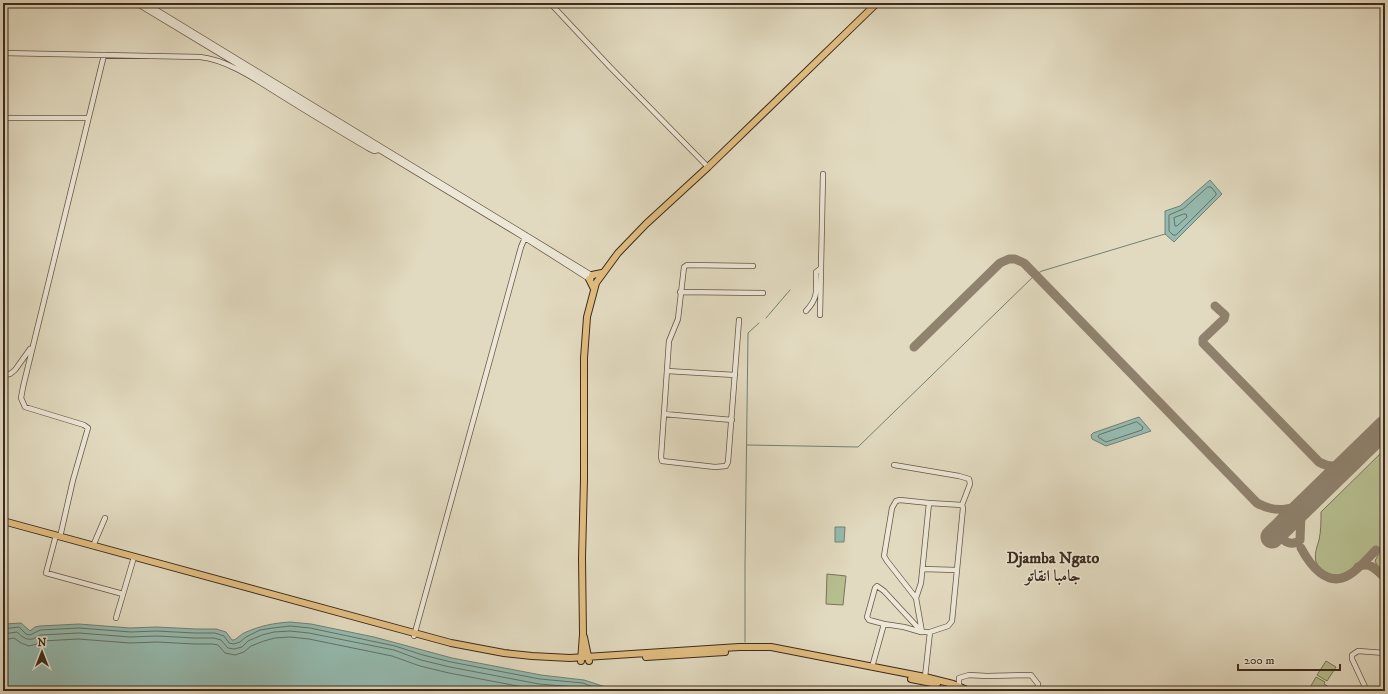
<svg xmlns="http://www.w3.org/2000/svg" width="1388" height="694" font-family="'IM FELL DW Pica',Amiri,serif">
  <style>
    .green { fill: #b6be90; stroke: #797456 }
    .water { fill: #95bbb0; stroke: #718175 }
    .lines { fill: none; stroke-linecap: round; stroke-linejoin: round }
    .shore { stroke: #687266; stroke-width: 1 }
    .stream { stroke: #718175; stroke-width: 1 }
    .taxiway { stroke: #8f826e; stroke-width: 9 }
    .runway { stroke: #8f826e; stroke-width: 23 }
    .minor-casing { stroke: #665646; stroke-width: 6 }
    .major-casing { stroke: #3c2a1d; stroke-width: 8 }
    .minor { stroke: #ece7d6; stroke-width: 4.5 }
    .major { stroke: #e1bd80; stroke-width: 6 }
    .labels { text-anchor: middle; stroke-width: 3; stroke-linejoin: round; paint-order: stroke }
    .neighbourhood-label { font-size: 16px; font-weight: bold; fill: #3c2a1d; stroke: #ece7d6 }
  </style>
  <rect width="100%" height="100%" fill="#e2dac0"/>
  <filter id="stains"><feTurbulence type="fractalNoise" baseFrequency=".005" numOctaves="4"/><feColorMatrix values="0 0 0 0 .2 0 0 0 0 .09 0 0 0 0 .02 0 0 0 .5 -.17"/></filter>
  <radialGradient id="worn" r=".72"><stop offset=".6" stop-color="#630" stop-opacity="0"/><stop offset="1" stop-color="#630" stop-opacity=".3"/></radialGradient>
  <path class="green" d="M 1385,449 L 1385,574 L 1378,567 L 1375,561 L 1379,553 L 1374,547 C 1361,559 1346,582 1326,573 C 1322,571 1318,566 1316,562 C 1314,554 1317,547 1319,540 C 1321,531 1321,522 1321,512 Z
    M 827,574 L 846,576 L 843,605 L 826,604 Z
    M 1326,661 L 1336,667 L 1327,681 L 1317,675 Z
    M 1316,677 L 1325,682 L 1324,684 L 1336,691 L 1308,691 Z"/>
  <path class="water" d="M 1210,180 L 1222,194 L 1174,242 L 1165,234 L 1165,211 L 1180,206 Z
    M 1139,417 L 1151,431 L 1106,446 L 1092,439 L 1091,435 L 1093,433 Z
    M 835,527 L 845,527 L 844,542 L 835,542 Z
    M 290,622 L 311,624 L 374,637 L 452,658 L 541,675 L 584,680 L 618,691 L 3,691 L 3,625 L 5,624 L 21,623 L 30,631 L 35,627 L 40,626 L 79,624 L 130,628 L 156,627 L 196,629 L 216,629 L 226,632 L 232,640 L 234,640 C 238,638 240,635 244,633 C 259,626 274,623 290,622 Z"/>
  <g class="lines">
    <path class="shore" d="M 1208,187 L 1211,187 L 1216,193 L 1216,195 L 1176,235 L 1173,235 L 1169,231 L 1169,215 L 1183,209 Z
      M 1184,214 L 1186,214 L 1187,217 L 1177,226 L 1175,226 L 1174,218 Z
      M 1137,422 L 1143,427 L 1142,430 L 1106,442 L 1098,437 L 1099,435 Z
      M 3,629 L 19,627 L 26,634 L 30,635 L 40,630 L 79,628 L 131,632 L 156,631 L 195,633 L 215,633 L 224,636 L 229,643 L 234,644 L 240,642 L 246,637 L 260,630 L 273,628 L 290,626 L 310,628 L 395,646 L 423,655 L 451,662 L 540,679 L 583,683 L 603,691
      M 3,634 L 17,632 C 25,640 31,642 40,635 L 79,633 L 130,637 L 157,636 L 195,638 L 214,638 L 221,640 L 228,648 L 234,649 L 242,647 L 248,641 L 262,635 L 274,632 L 290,631 L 309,633 L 394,650 L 421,660 L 450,667 L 539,684 L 576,687 L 589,691
      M 3,640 L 14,638 L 21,643 L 29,646 L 37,644 L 43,641 L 78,639 L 130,643 L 157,642 L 195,644 L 213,644 L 218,645 L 225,653 L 235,655 L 244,652 L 251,646 L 264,641 L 275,638 L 290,637 L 309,639 L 392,656 L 420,666 L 449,673 L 544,691"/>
    <path class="stream" d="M 766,318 L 790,290
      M 747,445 L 858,447 L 1036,274 L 1042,271 L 1165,234
      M 745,642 L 745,565 L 748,333 L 759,323
      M 1299,691 L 1301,688"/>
    <path class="taxiway" d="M 1215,306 L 1225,315 L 1224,319 L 1203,339 L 1203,343 L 1319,462 C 1331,469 1343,466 1353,458
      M 914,347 L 1000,263 L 1009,259 L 1015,259 L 1024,263 L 1257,503 C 1276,514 1294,510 1312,499 L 1303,509 L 1301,513 L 1300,540 C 1281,555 1263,512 1297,513
      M 1301,548 C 1310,565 1327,588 1349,575 C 1359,569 1368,558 1376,550
      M 1358,567 C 1370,561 1377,570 1385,578"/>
    <path class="runway" d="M 1272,537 L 1385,427"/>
    <defs>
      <path id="minor" d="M 136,3 L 525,238 L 591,280
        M 145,3 L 593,276
        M 550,3 L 610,67 L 708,167
        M 3,53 L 200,57 C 230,60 262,84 287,99 C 314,116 341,132 368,148 L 374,151 L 378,150
        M 3,118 L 88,118
        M 680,292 L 763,293
        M 806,311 C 819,297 816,290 816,272 L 821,268
        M 820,315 L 823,174
        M 739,320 L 728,462 L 726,466 L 715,467 L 662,461 L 661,457 L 669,341 L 678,319 L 684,267 L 687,265 L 753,266
        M 667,371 L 735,375
        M 3,375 L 10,374 L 15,370 L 30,349
        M 664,414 L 732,420
        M 894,465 L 959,476 L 969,479 L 970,484 L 962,505
        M 929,503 L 962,505 L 963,508 L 952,621 L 948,626 L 930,632
        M 60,537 L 73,480 L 88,428 L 84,425 L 25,407 L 21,398 L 23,387 L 104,55
        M 55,539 L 46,573 L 123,594
        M 93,546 L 105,518
        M 923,569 L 956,570
        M 916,598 L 921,583 L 929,503 L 900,500 L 896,501 L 892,508 L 884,556 L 887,561 L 916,598 L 922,632 L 930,632 L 925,677
        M 116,618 L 134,557
        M 884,624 L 869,620 L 867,617 L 875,588 L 877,586 L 884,591 L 922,632
        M 414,636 L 521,247 L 526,235
        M 872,667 L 884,624 L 904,627 L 921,632
        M 959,686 L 959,678 L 969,675 L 987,676 L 1031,675 L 1038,684 L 1038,691
        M 1367,691 L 1352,659 L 1352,655 L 1358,651 L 1385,653"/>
      <path id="major" d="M 592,275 L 602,273
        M 589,279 L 594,289
        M 3,521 L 451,643 L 504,653 L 532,656 L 570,658 L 739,647 L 771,647 L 925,677 L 953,684 L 969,691
        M 584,637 L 589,661
        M 646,657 L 725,652
        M 581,661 L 583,634 L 582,558 L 584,480 L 584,358 L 587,317 L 596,283 L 618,253 L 646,224 L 708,167 L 877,3
        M 911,679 L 937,684"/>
    </defs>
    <use href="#minor" class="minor-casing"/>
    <use href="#major" class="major-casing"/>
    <use href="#minor" class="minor"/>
    <use href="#major" class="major"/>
  </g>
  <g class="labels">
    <g class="neighbourhood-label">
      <text x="1053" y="563">Djamba Ngato<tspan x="1053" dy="18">جامبا انقاتو</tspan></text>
    </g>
  </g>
  <rect width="1388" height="694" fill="none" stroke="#e2dac0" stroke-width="16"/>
  <rect x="4" y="4" width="1380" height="686" fill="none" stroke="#3c2a1d" stroke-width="2"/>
  <rect x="8" y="8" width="1372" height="678" fill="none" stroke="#3c2a1d"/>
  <g transform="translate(42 652)" stroke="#ece7d6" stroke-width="3" paint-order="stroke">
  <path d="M0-3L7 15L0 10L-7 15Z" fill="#3c2a1d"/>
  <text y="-6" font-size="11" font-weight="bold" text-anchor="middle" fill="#3c2a1d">N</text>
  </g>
  <path d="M1238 664v6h102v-6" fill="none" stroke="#3c2a1d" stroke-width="2"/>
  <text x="1244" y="664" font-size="12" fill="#3c2a1d" stroke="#ece7d6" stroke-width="3" paint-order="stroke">200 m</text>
  <rect width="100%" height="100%" filter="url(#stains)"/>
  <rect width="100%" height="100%" fill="url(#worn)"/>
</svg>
